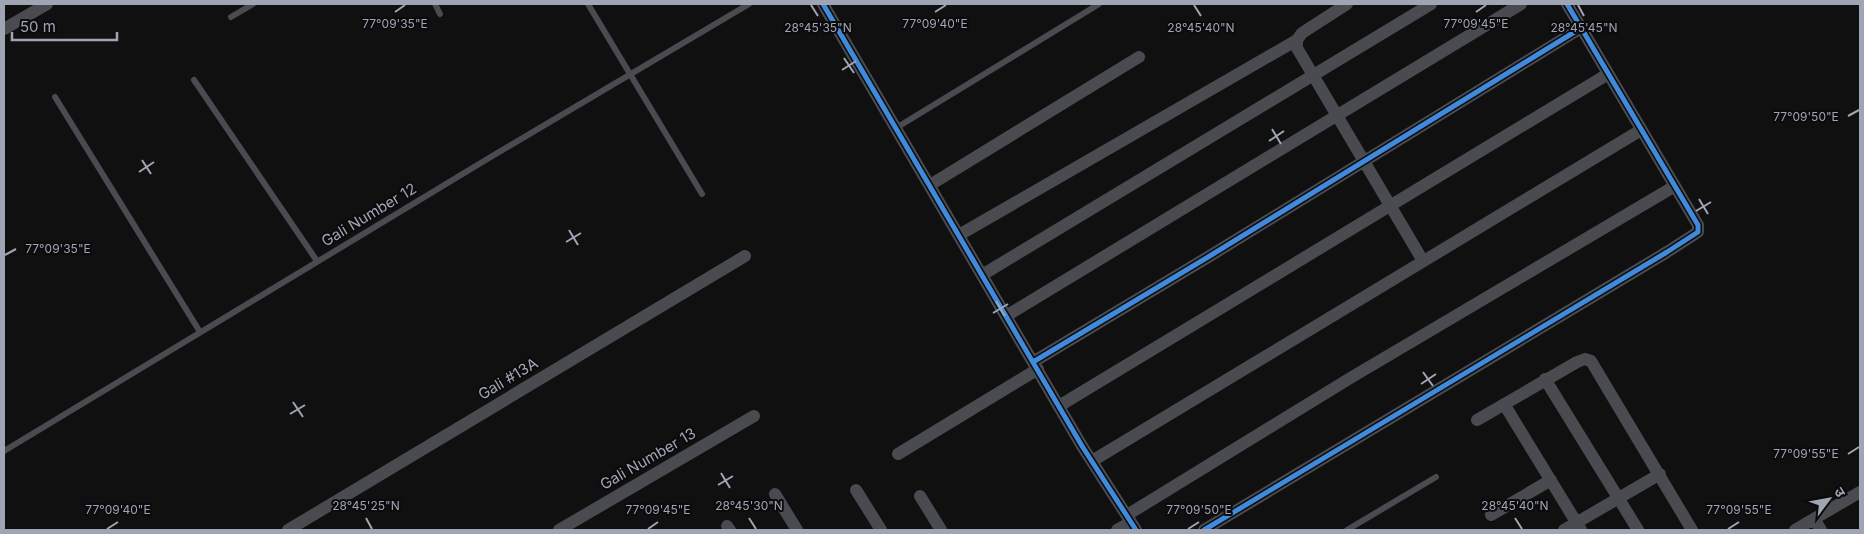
<svg xmlns="http://www.w3.org/2000/svg" width="1864" height="534" font-family="Inter,'Noto Sans Devanagari',sans-serif">
  <style>
    .lines { fill: none; stroke-linecap: round; stroke-linejoin: round }
    .service { stroke: #4a4b50; stroke-width: 6 }
    .minor { stroke: #4a4b50; stroke-width: 12 }
    .cycleway-casing { stroke: #0b0a0c; stroke-width: 8 }
    .cycleway { stroke: #408adc; stroke-width: 5 }
    .ticks { fill: none; stroke: #a0a5b3; stroke-width: 2 }
    .labels { text-anchor: middle; stroke-width: 4; stroke-linejoin: round; paint-order: stroke }
    .street-label { font-size: 15px; fill: #a0a5b3; stroke: #0b0a0c }
    .ticks-label { font-size: 12px; text-anchor: middle; fill: #a0a5b3; stroke: #0b0a0c; stroke-width: 4; stroke-linejoin: round; paint-order: stroke }
  </style>
  <rect width="100%" height="100%" fill="#101010"/>
  <g class="lines">
    <path class="service" d="M 435,4 L 440,14
      M 588,4 L 702,194
      M 231,17 L 253,4
      M 194,80 L 317,261
      M 55,97 L 200,332
      M 896,128 L 1099,4
      M 4,451 L 489,158 L 749,4
      M 1347,530 L 1436,477"/>
    <path class="minor" d="M 823,4 L 1082,446 L 1136,530
      M 1347,4 L 1302,33 L 1297,40 L 1297,48 L 1423,261
      M 4,29 L 47,4
      M 930,185 L 1139,57
      M 959,235 L 1297,40
      M 982,275 L 1431,4
      M 1006,316 L 1521,4
      M 1033,362 L 1213,254 L 1581,28
      M 1545,379 L 1638,530
      M 1504,404 L 1581,530
      M 1059,406 L 1608,74
      M 1477,420 L 1577,362 L 1585,359 L 1591,361 L 1692,530
      M 898,454 L 1038,369
      M 1092,461 L 1641,130
      M 856,490 L 881,530
      M 775,494 L 797,530
      M 920,496 L 941,530
      M 1127,515 L 1352,377 L 1675,186
      M 1491,515 L 1551,480
      M 1814,519 L 1821,530
      M 727,526 L 730,530
      M 288,530 L 745,256
      M 559,530 L 754,416
      M 1117,530 L 1131,522
      M 1204,530 L 1667,252 L 1698,232 L 1698,225 L 1567,4
      M 1564,530 L 1660,474
      M 1795,530 L 1860,492"/>
    <defs>
      <path id="cycleway" d="M 823,4 L 1082,446 L 1136,530
        M 1033,362 L 1213,254 L 1581,28
        M 1204,530 L 1667,252 L 1698,232 L 1698,225 L 1567,4"/>
    </defs>
    <use href="#cycleway" class="cycleway-casing"/>
    <use href="#cycleway" class="cycleway"/>
  </g>
  <path class="ticks" d="M 811,5 L 818,16M 1194,5 L 1201,16M 1578,5 L 1584,16M 395,12 L 405,5M 935,12 L 946,5M 1476,12 L 1486,5M 844,58 L 854,73M 842,70 L 856,61M 1848,116 L 1859,110M 1272,129 L 1281,144M 1269,141 L 1284,131M 142,160 L 151,174M 139,172 L 154,162M 1699,199 L 1708,214M 1696,211 L 1711,202M 569,230 L 578,245M 566,242 L 581,233M 5,255 L 16,249M 996,301 L 1005,316M 993,313 L 1008,304M 1423,372 L 1433,386M 1421,384 L 1436,374M 293,402 L 303,417M 290,414 L 305,405M 1848,454 L 1859,447M 721,473 L 730,488M 718,485 L 733,476M 366,518 L 372,529M 749,518 L 756,529M 1515,518 L 1522,529M 107,529 L 118,522M 648,529 L 658,522M 1188,529 L 1199,522M 1728,529 L 1739,522"/>
  <g class="labels">
    <g class="street-label">
      <text transform="translate(369 215) rotate(-31)" y="5">Gali Number 12</text>
      <text transform="translate(508 379) rotate(-31)" y="5">Gali #13A</text>
      <text transform="translate(648 459) rotate(-30)" y="5">Gali Number 13</text>
    </g>
  </g>
  <g class="ticks-label">
    <text x="395" y="28">77°09'35"E</text>
    <text x="935" y="28">77°09'40"E</text>
    <text x="1476" y="28">77°09'45"E</text>
    <text x="818" y="32">28°45'35"N</text>
    <text x="1201" y="32">28°45'40"N</text>
    <text x="1584" y="32">28°45'45"N</text>
    <text x="1806" y="121">77°09'50"E</text>
    <text x="58" y="253">77°09'35"E</text>
    <text x="1806" y="458">77°09'55"E</text>
    <text x="366" y="510">28°45'25"N</text>
    <text x="749" y="510">28°45'30"N</text>
    <text x="1515" y="510">28°45'40"N</text>
    <text x="118" y="514">77°09'40"E</text>
    <text x="658" y="514">77°09'45"E</text>
    <text x="1199" y="514">77°09'50"E</text>
    <text x="1739" y="514">77°09'55"E</text>
  </g>
  <rect width="1864" height="534" fill="none" stroke="#a0a5b3" stroke-width="10"/>
  <g transform="translate(1829 499) rotate(58)" stroke="#0b0a0c" stroke-width="4" paint-order="stroke">
  <path d="M0-4L9 19L0 12L-9 19Z" fill="#a0a5b3"/>
  <text y="-8" font-size="14" font-weight="bold" text-anchor="middle" fill="#a0a5b3">उ</text>
  </g>
  <path d="M12 32v8h105v-8" fill="none" stroke="#a0a5b3" stroke-width="2.5"/>
  <text x="20" y="32" font-size="15" fill="#a0a5b3" stroke="#0b0a0c" stroke-width="4" paint-order="stroke">50 m</text>
</svg>
